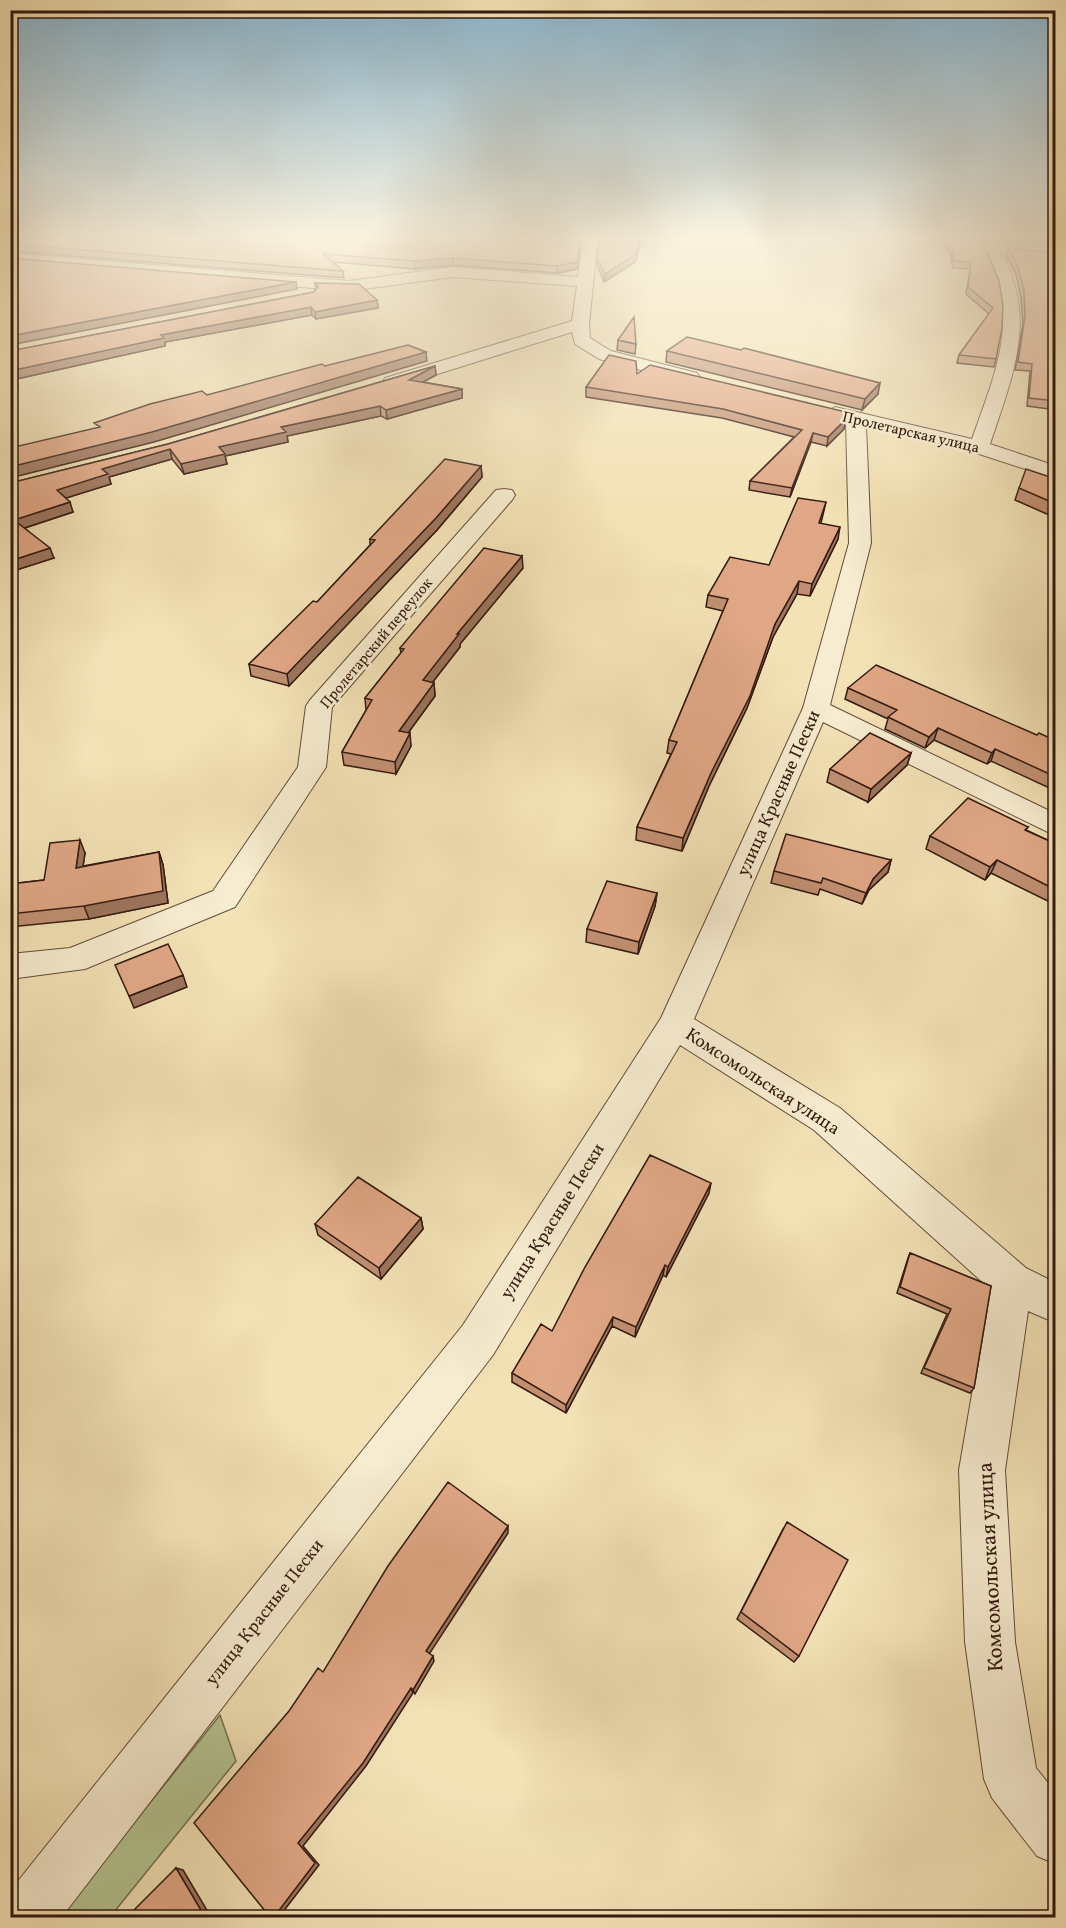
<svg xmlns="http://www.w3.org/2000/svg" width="1066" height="1928" font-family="Vollkorn,serif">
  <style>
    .green { fill: #b5c492; stroke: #746e50; stroke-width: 1.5 }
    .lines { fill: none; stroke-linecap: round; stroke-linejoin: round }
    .minor-casing { stroke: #634b39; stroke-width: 2 }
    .minor { fill: #f7ecd0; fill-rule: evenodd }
    .wall { fill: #c19073; stroke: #33190f; stroke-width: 1.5 }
    .shaded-wall { fill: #9d755e; stroke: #33190f; stroke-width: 1.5 }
    .building { fill: #e0a786; stroke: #33190f; stroke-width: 1.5 }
    .labels { text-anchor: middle; stroke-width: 5; stroke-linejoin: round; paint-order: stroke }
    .far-street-label { font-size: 15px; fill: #33190f; stroke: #f7ecd0 }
    .street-label { font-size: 18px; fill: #33190f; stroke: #f7ecd0 }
    .near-street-label { font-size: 21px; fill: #33190f; stroke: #f7ecd0 }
  </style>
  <rect width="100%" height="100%" fill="#f3e2b6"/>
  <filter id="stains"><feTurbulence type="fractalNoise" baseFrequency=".00333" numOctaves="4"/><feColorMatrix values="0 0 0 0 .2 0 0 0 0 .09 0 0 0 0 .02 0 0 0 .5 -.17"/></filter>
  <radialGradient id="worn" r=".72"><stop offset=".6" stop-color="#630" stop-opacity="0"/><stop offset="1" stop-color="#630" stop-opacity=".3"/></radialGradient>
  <path class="green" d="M 220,1715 L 236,1761 L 110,1917 L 59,1917 Z"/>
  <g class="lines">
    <defs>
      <path id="minor" d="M 584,235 L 598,235 L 589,324 L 590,338 L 611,351 L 697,373 L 700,377 L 697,381 L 691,383 L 599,359 L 575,344 L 572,332 L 399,386 L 392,388 L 383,382 L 385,378 L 572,321 L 577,286 L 453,277 L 349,291 L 10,263 L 10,253 L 349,281 L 453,267 L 578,277 Z
        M 976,235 L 991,235 C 1041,310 1016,366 990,444 L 1056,466 L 1056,479 L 973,452 L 866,426 L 871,543 L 830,705 L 1056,814 L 1056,836 L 823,722 L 694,1019 L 840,1108 L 1026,1268 L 1056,1283 L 1056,1323 L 1028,1311 L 1005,1470 L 1015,1642 L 1036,1768 L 1056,1793 L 1056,1864 L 1037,1856 L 992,1798 L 984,1779 L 965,1642 L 959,1470 L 990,1289 L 814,1130 L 680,1045 L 493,1355 L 61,1918 L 10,1918 L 10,1891 L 463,1325 L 661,1018 L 803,708 L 849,543 L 846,421 L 828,417 L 825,413 L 835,407 L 972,439 C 999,363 1024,309 976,235 Z
        M 504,489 L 512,490 L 515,495 L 512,500 L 332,707 L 326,767 L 235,907 L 85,969 L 10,979 L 10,954 L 70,948 L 213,891 L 298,767 L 306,706 L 310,700 L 496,490 Z"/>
    </defs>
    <use href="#minor" class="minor-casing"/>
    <use href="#minor" class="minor"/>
  </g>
  <path class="wall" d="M 10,235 L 582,235 L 577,269 L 557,273 L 453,265 L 415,269 L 332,262 L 343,271 L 344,278 L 10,251 Z
    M 600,235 L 643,235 L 635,262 L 604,282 L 597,265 Z
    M 938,235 L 980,235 L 999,281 L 996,359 L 994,367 L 957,363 L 959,355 L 989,314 L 966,294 L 970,269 L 953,268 L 950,253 Z
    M 993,235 L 1056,235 L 1056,246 L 997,241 Z
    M 1008,248 L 1056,253 L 1056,410 L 1027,406 L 1030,371 L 1015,370 L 1023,323 L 1021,298 L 1016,274 L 1006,255 Z
    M 315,283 L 377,300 L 378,308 L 316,319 L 312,315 L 165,342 L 165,346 L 16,379 L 18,387 L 10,389 L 10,351 L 314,292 L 316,290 Z
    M 618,340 L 636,344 L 635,354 L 617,350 Z
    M 741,350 L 878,394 L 862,410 L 666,362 L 667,351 Z
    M 435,366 L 436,375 L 423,382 L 462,389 L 462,398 L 387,419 L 381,416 L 287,436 L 288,442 L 225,456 L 227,464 L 184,474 L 172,459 L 109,477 L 111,484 L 65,498 L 73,512 L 25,528 L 54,558 L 10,572 L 10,483 L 168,444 Z
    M 637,374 L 844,429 L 827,446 L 811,442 L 790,497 L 749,490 L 750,481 L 794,437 L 722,418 L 586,397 L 586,387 Z
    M 481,466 L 482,477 L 437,530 L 289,686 L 251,676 L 249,664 L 317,602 L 370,545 L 370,539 Z
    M 1056,479 L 1056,518 L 1015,500 L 1019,488 Z
    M 826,502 L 821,523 L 838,539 L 810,596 L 797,594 L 773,637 L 747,708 L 709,786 L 682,851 L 636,840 L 637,827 L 671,754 L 667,753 L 669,740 L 723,611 L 706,607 L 708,595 L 769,565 Z
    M 523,568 L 460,644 L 460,647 L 432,683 L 434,683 L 435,696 L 408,733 L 411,746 L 396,774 L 344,765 L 342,752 L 366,710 L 365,698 L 401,653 L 400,648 Z
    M 848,688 L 1056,741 L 1056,791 L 991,761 L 987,764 L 934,740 L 925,748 L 885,729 L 888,719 L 845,699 Z
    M 911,753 L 907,765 L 868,802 L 827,782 L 830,769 Z
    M 1028,827 L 1026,830 L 1056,844 L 1056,905 L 991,873 L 985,880 L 926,849 L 930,836 Z
    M 159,852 L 163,865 L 168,903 L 89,919 L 10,927 L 10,884 L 44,880 L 85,853 L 83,866 Z
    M 891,860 L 888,872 L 869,890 L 862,904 L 820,889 L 818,895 L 771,883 L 774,871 Z
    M 657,893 L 655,906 L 638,954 L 586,942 L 587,929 Z
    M 709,1193 L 666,1277 L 663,1275 L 635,1337 L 612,1326 L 566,1413 L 512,1382 L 512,1373 L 552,1331 Z
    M 421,1218 L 423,1229 L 381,1279 L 318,1235 L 315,1224 Z
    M 910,1253 L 991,1286 L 974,1388 L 970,1393 L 921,1373 L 947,1314 L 897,1293 L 908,1258 Z
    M 783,1529 L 799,1656 L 794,1662 L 737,1619 Z"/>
  <path class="shaded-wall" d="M 581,235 L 582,235 L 577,269 L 557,273 L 557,266 Z
    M 641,235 L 643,235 L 635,262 L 604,282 L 605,274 Z
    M 453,258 L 453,265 L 415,269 L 414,261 Z
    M 296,282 L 297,289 L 10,345 L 10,336 Z
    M 377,300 L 378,308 L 316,319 L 315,312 Z
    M 311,307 L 312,315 L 165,342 L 165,346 L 12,380 L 10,374 L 10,371 L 161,335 Z
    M 426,352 L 427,361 L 154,442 L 10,478 L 10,467 Z
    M 435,366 L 436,375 L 410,389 L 409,380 Z
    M 16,379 L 18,387 L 10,389 L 10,380 Z
    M 880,383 L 878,394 L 862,410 L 865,399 Z
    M 462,389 L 462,398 L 387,419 L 386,410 Z
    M 380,406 L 381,416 L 287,436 L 288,442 L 225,456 L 227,464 L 184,474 L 181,464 L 219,447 L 281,427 Z
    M 846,419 L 844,429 L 827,446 L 828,437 Z
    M 813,433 L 811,442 L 790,497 L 792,488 Z
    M 170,449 L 172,459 L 109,477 L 111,484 L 60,500 L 57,490 L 102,469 Z
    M 481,466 L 482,477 L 437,530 L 289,686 L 287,674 Z
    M 70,502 L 73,512 L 18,530 L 14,520 Z
    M 840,527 L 838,539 L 810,596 L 812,584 Z
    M 50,548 L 54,558 L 10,572 L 10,561 Z
    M 522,556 L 523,568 L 460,644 L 460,647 L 424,693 L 423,680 L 457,634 Z
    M 799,581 L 797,594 L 773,637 L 747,708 L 709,786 L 682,851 L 683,838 L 775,624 Z
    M 434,683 L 435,696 L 400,744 L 399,731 Z
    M 938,728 L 934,740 L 925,748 L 929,737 Z
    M 410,733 L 411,746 L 396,774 L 395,762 Z
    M 995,749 L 991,761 L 987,764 L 992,753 Z
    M 911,753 L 907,765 L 868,802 L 871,789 Z
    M 80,840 L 85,853 L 81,880 L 76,868 Z
    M 159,852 L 163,865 L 168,903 L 89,919 L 84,906 Z
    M 891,860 L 888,872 L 869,890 L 862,904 L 866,893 L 873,879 Z
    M 997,860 L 991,873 L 985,880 L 990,867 Z
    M 657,893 L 655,906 L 638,954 L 639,942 Z
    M 183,975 L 187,987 L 134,1008 L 129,996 Z
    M 711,1183 L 709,1193 L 666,1277 L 668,1267 Z
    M 421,1218 L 423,1229 L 381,1279 L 379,1268 Z
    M 665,1265 L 663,1275 L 635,1337 L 636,1327 Z
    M 613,1317 L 612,1326 L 566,1413 L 566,1405 Z
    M 508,1526 L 508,1533 L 428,1656 L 426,1651 Z
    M 433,1656 L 434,1661 L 415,1694 L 413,1690 Z
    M 411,1688 L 413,1693 L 366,1766 L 303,1846 L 319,1865 L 279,1917 L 274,1917 L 298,1843 Z
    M 176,1868 L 183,1870 L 211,1917 L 205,1917 Z"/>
  <path class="building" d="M 10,235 L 581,235 L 577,262 L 557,266 L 453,258 L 414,261 L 323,254 L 343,271 L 10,244 Z
    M 600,235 L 641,235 L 635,255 L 605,274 L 597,258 Z
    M 945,235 L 980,235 L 999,281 L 1003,305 L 1002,328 L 996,359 L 959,355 L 993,308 L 968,287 L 971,262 L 954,261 L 952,246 Z
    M 1014,235 L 1056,235 L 1056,239 Z
    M 1008,248 L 1056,253 L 1056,401 L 1029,398 L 1032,364 L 1018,362 L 1025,316 L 1024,290 L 1018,267 Z
    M 10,258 L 296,282 L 10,336 Z
    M 315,283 L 359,284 L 377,300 L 315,312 L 311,307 L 161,335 L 164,338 L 10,371 L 10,351 L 314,292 L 318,286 Z
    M 634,317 L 636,344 L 618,340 Z
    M 687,337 L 741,350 L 744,348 L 880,383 L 865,399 L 667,351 Z
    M 408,345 L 426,352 L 152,432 L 10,467 L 10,448 L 100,427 L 94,423 L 150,404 L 202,391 L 207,395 L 322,364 L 325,366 Z
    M 609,355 L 636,361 L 637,374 L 650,365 L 846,412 L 846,419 L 828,437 L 813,433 L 792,488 L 750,481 L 802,430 L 723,409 L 586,387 Z
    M 435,366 L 409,380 L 462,389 L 386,410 L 380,406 L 281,427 L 286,432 L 219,447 L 225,454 L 181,464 L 170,449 L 102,469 L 108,474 L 57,490 L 70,502 L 14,520 L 50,548 L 10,561 L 10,483 L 168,444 Z
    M 10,373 L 16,379 L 10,380 Z
    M 445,459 L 481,466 L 436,518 L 287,674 L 249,664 L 313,601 L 317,602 L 375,540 L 370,539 Z
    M 1026,469 L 1056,479 L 1056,504 L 1019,488 Z
    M 798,498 L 826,502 L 819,523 L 840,527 L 812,584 L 799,581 L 775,624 L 750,696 L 711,773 L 683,838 L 637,827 L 677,742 L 669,740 L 728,599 L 708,595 L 730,557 L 769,565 Z
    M 484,548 L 522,556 L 457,634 L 459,634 L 423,680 L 434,683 L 399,731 L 410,733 L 395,762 L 342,752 L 372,700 L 365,698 L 404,649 L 400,648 Z
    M 876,665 L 1037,735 L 1039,733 L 1056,741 L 1056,777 L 995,749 L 992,753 L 938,728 L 929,737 L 888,717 L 897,710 L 848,688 Z
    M 870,733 L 911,753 L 871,789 L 830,769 Z
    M 968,798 L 1028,827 L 1025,830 L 1056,844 L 1056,890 L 997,860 L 990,867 L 930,836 Z
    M 786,834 L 891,860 L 873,879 L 866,893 L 823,878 L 821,883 L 774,871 Z
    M 80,840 L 76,868 L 159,852 L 163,891 L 84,906 L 10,914 L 10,884 L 44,880 L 50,843 Z
    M 607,881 L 657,893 L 639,942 L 587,929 Z
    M 168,944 L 183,975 L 129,996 L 115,965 Z
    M 650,1155 L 711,1183 L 668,1267 L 665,1265 L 636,1327 L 613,1317 L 566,1405 L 512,1373 L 541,1324 L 552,1331 L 585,1267 Z
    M 358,1177 L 421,1218 L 379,1268 L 315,1224 Z
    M 910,1253 L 991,1286 L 974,1388 L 924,1368 L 951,1309 L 900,1287 Z
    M 448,1482 L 508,1526 L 426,1651 L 433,1656 L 413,1690 L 411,1688 L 363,1763 L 298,1843 L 315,1863 L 274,1917 L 270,1917 L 194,1823 L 289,1711 L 318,1668 L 323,1672 L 388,1566 Z
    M 787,1522 L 848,1560 L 799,1656 L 741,1612 Z
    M 176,1868 L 205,1917 L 127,1917 Z"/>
  <linearGradient id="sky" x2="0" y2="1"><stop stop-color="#8ab8d3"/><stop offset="0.47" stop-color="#faf2de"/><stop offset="1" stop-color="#faf2de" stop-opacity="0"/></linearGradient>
  <rect width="1066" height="505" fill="url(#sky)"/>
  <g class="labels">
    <g class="far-street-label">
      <text transform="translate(911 432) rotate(13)" y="5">Пролетарская улица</text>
      <text transform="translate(376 643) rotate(-50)" y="5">Пролетарский переулок</text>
    </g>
    <g class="street-label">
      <text transform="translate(778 793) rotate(-66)" y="6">улица Красные Пески</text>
      <text transform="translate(763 1081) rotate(33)" y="6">Комсомольская улица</text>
      <text transform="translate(552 1221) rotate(-58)" y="6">улица Красные Пески</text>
      <text transform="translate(264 1612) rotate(-52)" y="6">улица Красные Пески</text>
    </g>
    <g class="near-street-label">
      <text transform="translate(990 1567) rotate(-93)" y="7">Комсомольская улица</text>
    </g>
  </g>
  <rect width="1066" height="1928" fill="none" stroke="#f3e2b6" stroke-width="36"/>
  <rect x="12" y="12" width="1042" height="1904" fill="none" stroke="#33190f" stroke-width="3"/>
  <rect x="18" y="18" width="1030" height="1892" fill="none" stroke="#33190f" stroke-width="1.5"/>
  <rect width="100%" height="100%" filter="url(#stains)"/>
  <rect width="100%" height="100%" fill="url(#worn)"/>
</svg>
